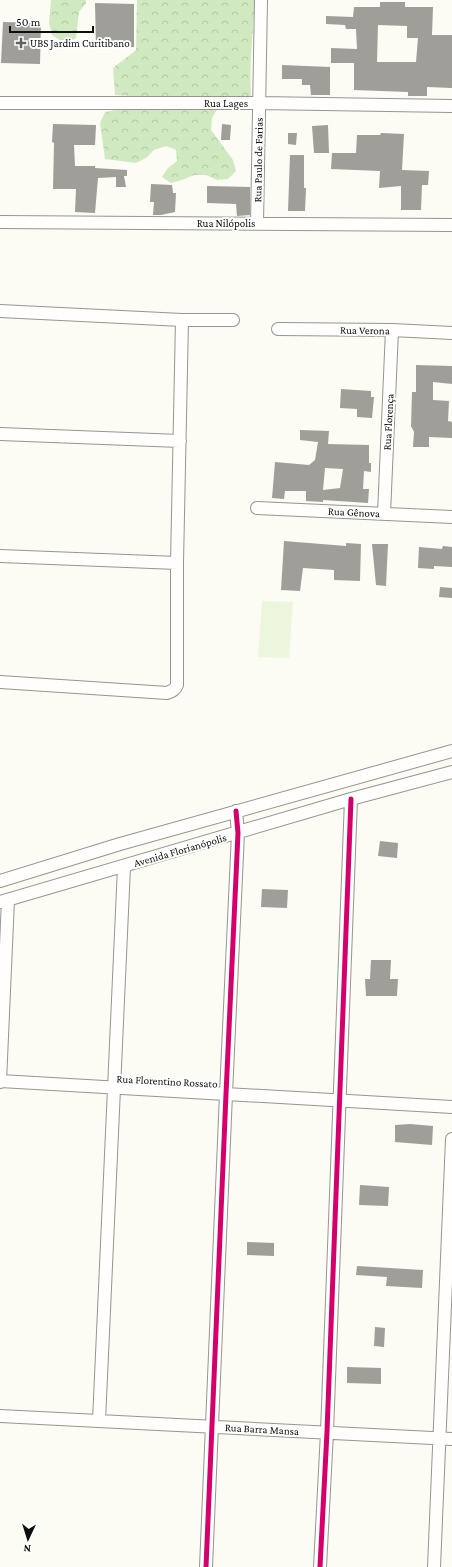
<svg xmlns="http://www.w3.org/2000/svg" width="452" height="1567" font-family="'Crimson Pro',serif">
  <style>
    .forest { fill: url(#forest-crowns) }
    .pitch { fill: #ecf6dd }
    .building { fill: #9f9e99; fill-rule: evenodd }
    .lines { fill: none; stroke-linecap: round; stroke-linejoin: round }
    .minor-casing { stroke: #959592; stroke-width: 14 }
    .minor { stroke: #fffefd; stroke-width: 12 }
    .cycleway-casing { stroke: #fff; stroke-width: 8 }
    .cycleway { stroke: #d6006c; stroke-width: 5 }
    .poi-dot { fill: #61615e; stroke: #fff; stroke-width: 1.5 }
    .labels { text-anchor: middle; stroke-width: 4; stroke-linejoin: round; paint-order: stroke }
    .poi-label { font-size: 11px; fill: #0e0e0e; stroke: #fff; text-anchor: start }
    .street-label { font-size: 11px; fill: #0e0e0e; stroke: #fff }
  </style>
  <defs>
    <pattern id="forest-crowns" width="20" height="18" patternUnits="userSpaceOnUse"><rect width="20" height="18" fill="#d1e9c1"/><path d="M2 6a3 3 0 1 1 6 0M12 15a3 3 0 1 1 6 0" fill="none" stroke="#b2c7a5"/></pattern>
  </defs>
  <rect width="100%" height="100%" fill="#fcfbf4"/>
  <path class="forest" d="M 51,0 L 86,0 L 86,3 L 79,12 L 76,38 L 66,44 L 52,35 L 49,23 Z
    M 137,0 L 255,0 C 253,33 249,65 251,98 L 218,108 L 212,118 L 211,130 L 233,160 L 236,171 L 228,179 L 217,180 L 206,175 L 194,175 L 182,180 L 171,183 L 162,177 L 168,168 L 177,161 L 176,150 L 166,146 L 154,150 L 146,158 L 136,163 L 105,159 L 100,123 L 105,112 L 130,107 L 131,96 L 115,95 L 113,68 L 136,50 Z"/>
  <path class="pitch" d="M 262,601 L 293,602 L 289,658 L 258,657 Z"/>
  <path class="building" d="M 380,2 L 405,2 L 405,7 L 433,7 L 432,35 L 452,35 L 452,88 L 427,87 L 427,96 L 408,96 L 408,92 L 354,90 L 354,63 L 331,63 L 331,48 L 357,49 L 356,29 L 346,29 L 345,25 L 326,24 L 326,16 L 353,17 L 354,7 L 380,7 ZM 378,25 L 407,26 L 407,38 L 418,38 L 416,62 L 377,62 Z
    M 95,3 L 134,4 L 134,47 L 96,47 Z
    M 3,22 L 41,23 L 40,64 L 1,63 Z
    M 282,65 L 330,67 L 330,95 L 311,95 L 310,85 L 302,85 L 302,79 L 282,79 Z
    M 53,124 L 96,125 L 95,145 L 74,145 L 75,166 L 95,166 L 95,168 L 127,170 L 127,176 L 124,176 L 126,187 L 116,187 L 116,177 L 98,178 L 95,213 L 75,212 L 76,189 L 53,189 L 54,143 L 52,142 Z
    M 222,124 L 231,125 L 230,140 L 221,140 Z
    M 328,125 L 329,153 L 314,153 L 312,126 Z
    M 288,133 L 297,133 L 296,145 L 288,144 Z
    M 381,133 L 404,134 L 402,170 L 429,171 L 428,185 L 422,185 L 421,210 L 401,210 L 401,186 L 379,188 L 380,171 L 331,169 L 332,153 L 356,153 L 357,135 L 380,135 Z
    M 290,155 L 304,155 L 304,188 L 306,188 L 305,211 L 288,211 Z
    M 151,184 L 172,185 L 173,193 L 176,193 L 175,212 L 161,215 L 153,215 L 154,202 L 150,202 Z
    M 207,186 L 250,187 L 250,215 L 237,216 L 236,204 L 207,203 Z
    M 416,365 L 452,366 L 452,384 L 433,382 L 433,400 L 449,401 L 448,421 L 452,422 L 452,438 L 429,437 L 429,447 L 413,447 L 414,432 L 411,426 L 412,392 L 416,392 Z
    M 341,389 L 371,391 L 371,397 L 374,397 L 372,418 L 357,417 L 357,409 L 340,408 Z
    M 300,430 L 329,431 L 328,444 L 369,445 L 369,463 L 371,463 L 371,472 L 364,471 L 363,489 L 369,489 L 368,503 L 323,500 L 323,502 L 306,501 L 306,491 L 285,491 L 284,499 L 272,498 L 275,462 L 309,465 L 315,460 L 318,442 L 300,440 ZM 325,468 L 343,469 L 340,488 L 323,490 Z
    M 284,541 L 346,546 L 346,543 L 361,544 L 360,581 L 334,580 L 334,570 L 303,568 L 300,591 L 281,590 Z
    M 372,544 L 388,544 L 386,586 L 376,585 Z
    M 443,546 L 452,547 L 452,567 L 434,566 L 434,569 L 418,568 L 419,547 L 442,549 Z
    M 440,587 L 452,588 L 452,598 L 439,597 Z
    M 380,841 L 398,843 L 397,858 L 378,856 Z
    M 262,889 L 288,890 L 287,908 L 261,907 Z
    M 371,960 L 391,960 L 390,979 L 398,979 L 397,996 L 366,996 L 365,979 L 370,979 Z
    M 410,1124 L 433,1126 L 432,1145 L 395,1142 L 395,1125 Z
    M 360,1185 L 389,1187 L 388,1206 L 359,1205 Z
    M 247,1242 L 274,1243 L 274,1256 L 247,1255 Z
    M 357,1266 L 423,1270 L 422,1288 L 386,1286 L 387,1277 L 356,1275 Z
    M 375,1327 L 385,1328 L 384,1347 L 374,1346 Z
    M 347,1367 L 381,1368 L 381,1384 L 347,1383 Z"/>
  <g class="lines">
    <defs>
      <path id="minor" d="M 0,103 L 259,103 L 452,106
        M 0,222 L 452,225
        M 257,223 L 261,0
        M 0,311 L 182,320 L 233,320
        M 278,329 L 392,330 L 452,333
        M 0,434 L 180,441
        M 257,508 L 452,517
        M 384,514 L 392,330
        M 0,556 L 177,563
        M 0,682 L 167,693 C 172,691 175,690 177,685 L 177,563 L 182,320
        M 0,881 L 120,844 L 452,751
        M 0,902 L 351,799 L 452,772
        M 0,1081 L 452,1107
        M 0,1082 L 8,900
        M 0,1416 L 452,1439
        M 99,1421 L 124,867
        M 206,1567 L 226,1094 L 238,833 L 236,811
        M 320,1567 L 327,1432 L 351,799
        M 434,1567 L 452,1139"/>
    </defs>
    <use href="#minor" class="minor-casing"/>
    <use href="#minor" class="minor"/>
    <defs>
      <path id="cycleway" d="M 206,1567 L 226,1094 L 238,833 L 236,811
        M 320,1567 L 327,1432 L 351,799"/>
    </defs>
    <use href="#cycleway" class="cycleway-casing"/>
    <use href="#cycleway" class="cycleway"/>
  </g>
  <path class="poi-dot" d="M19 37h4v4h4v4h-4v4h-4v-4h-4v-4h4z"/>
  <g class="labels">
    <g class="poi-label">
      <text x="30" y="47">UBS Jardim Curitibano</text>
    </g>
    <g class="street-label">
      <text x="226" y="107">Rua Lages</text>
      <text transform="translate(258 160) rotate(-89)" y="4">Rua Paulo de Farias</text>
      <text x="226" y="227">Rua Nilópolis</text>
      <text transform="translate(365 330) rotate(1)" y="4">Rua Verona</text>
      <text transform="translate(388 422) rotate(-87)" y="4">Rua Florença</text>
      <text transform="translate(354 512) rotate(3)" y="4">Rua Gênova</text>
      <text transform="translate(180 850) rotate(-16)" y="4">Avenida Florianópolis</text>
      <text transform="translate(167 1081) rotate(3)" y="4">Rua Florentino Rossato</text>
      <text transform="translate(262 1429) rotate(3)" y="4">Rua Barra Mansa</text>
    </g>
  </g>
  <g transform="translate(28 1539) rotate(184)" stroke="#ffffff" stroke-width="3" paint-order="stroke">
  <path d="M0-3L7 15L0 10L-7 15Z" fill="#0e0e0e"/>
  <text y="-6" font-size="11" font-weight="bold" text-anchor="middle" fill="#0e0e0e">N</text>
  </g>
  <path d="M10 26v6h83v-6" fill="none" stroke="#0e0e0e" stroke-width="2"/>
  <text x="16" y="26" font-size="12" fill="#0e0e0e" stroke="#ffffff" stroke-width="3" paint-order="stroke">50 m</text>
</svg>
